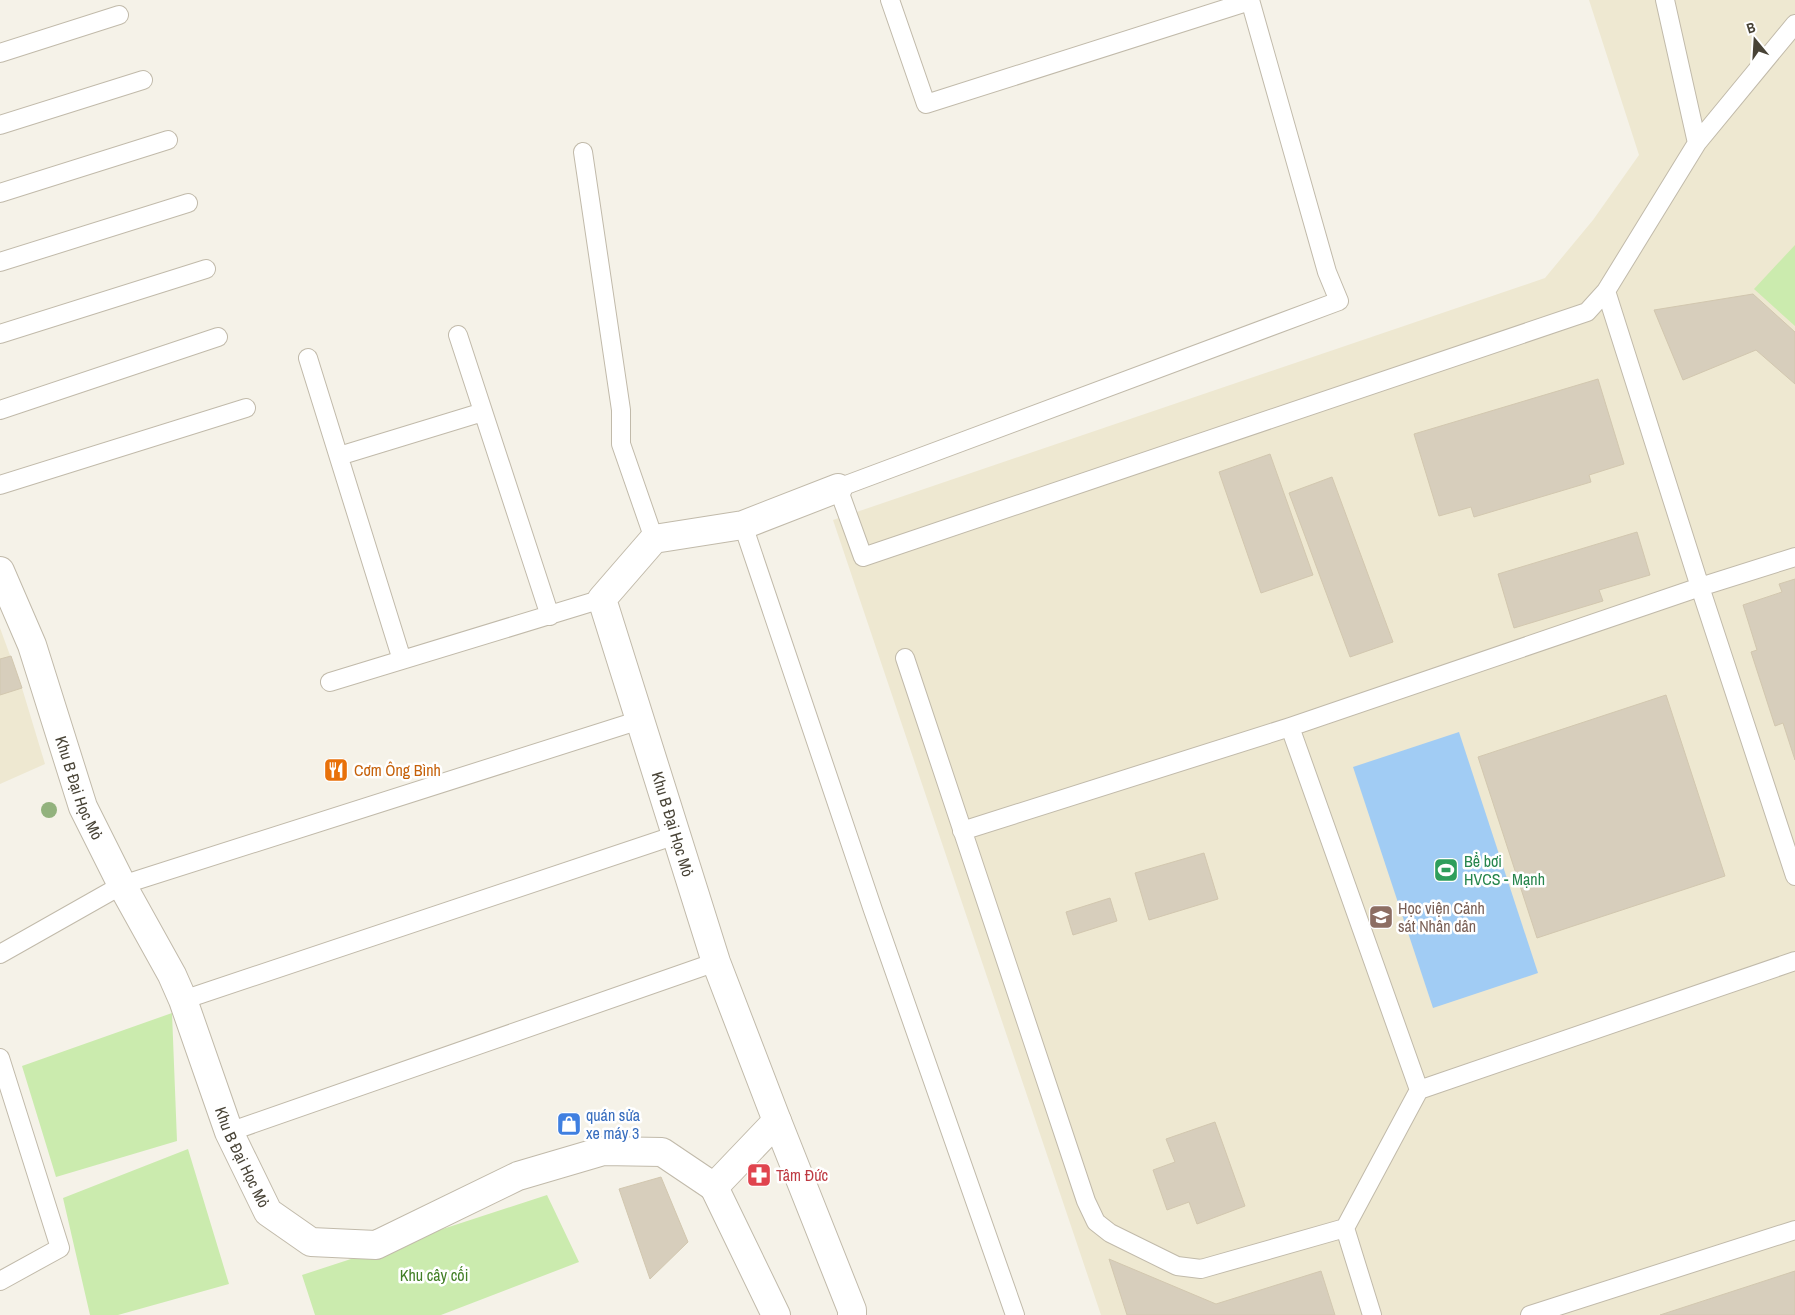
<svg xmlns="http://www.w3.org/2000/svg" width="1795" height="1315" font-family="'Archivo Narrow',sans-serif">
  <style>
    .education { fill: #eee8d1 }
    .green { fill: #cbebae }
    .water { fill: #a1ccf4 }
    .building { fill: #d7cebc; stroke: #d2c7af }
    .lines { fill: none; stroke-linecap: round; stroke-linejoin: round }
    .service-casing { stroke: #c1baaa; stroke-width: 20 }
    .minor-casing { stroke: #c1baaa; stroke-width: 30 }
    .service { stroke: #fff; stroke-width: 18 }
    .minor { stroke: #fff; stroke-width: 28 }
    .tree { fill: #92b27d }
    .labels { text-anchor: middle; stroke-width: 5; stroke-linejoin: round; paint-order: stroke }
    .food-label { font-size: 16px; fill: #c56008; stroke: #fff; text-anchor: start }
    .street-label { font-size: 16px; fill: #484336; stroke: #fff }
    .leisure-label { font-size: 16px; fill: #27864d; stroke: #fff; text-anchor: start }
    .education-label { font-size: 16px; fill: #785e54; stroke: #fff; text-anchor: start }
    .shop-label { font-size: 16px; fill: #366cbe; stroke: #fff; text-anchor: start }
    .health-label { font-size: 16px; fill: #be3a42; stroke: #fff; text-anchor: start }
    .park-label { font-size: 16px; fill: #417e25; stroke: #fff }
  </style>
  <rect width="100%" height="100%" fill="#f5f2e8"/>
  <path class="education" d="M 1589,0 L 1795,0 L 1795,1315 L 1101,1315 L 833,520 L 1545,278 L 1593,220 L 1639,155 Z
    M 0,628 L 22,688 L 45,764 L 0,784 Z"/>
  <path class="green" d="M 1795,245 L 1795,326 L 1754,289 Z
    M 172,1013 L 177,1141 L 56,1177 L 22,1066 Z
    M 188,1149 L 229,1284 L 118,1315 L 90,1315 L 63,1198 Z
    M 547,1195 L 579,1262 L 441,1315 L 315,1315 L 302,1275 Z"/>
  <path class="water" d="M 1459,732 L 1538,973 L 1433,1008 L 1353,767 Z"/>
  <path class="building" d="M 1753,294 L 1795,332 L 1795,384 L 1756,350 L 1683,380 L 1654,310 Z
    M 1598,379 L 1624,464 L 1589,475 L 1591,482 L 1474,517 L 1471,507 L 1439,516 L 1414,434 Z
    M 1270,454 L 1313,575 L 1261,593 L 1219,472 Z
    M 1332,477 L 1393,642 L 1350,657 L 1289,493 Z
    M 1637,532 L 1650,575 L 1599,590 L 1603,601 L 1514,628 L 1498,574 Z
    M 1795,579 L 1795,760 L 1783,723 L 1775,726 L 1751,652 L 1757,650 L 1743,605 L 1782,592 L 1779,584 Z
    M 11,656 L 22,688 L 0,695 L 0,659 Z
    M 1666,695 L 1725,876 L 1537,938 L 1478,757 Z
    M 1204,853 L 1218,899 L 1149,920 L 1135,873 Z
    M 1110,898 L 1117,921 L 1073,935 L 1066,912 Z
    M 1215,1122 L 1245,1206 L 1197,1224 L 1189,1202 L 1167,1210 L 1153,1170 L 1175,1162 L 1166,1139 Z
    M 661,1177 L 688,1242 L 650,1279 L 619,1189 Z
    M 1109,1259 L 1216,1304 L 1321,1271 L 1335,1315 L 1127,1315 Z
    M 1795,1271 L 1795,1315 L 1660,1315 Z"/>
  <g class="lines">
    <defs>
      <path id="service" d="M 890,0 L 926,104 L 1250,1
        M 1250,0 L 1327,272 L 1339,301 L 838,488 L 863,557 L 1587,312 L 1606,291 L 1697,143 L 1795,24
        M 1665,0 L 1697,143
        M 0,53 L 119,15
        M 0,125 L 143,80
        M 583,152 L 621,410 L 621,444 L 654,539
        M 0,193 L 168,140
        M 0,262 L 188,203
        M 1606,291 L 1700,587 L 1795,876
        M 0,334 L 206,269
        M 458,335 L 550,616
        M 308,358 L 402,660
        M 0,410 L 218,337
        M 339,456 L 483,412
        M 0,485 L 246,408
        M 743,525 L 873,910 L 1015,1315
        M 905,658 L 1086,1201 L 1096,1222 L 1110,1233 L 1177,1266 L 1201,1269 L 1345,1228
        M 330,682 L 602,599
        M 1290,727 L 1419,1090
        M 962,831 L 1290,727 L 1700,587 L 1795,557
        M 0,954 L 122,885 L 640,720
        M 183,1000 L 676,835
        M 0,1058 L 60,1248 L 0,1281
        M 229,1132 L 716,962
        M 1372,1315 L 1345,1228 L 1419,1090 L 1795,961
        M 1530,1315 L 1795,1230"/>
      <g id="minor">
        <path id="s1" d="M 0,571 L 32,645 L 83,807 L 122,885 L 172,975 L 183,1000 L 229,1132 L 268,1212 L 311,1242 L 376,1245 L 518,1176 L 603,1151 L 662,1152 L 714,1187 L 777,1121 L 852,1310 L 852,1315"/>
        <path d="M 777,1121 L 716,962 L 602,599 L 654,539 L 743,525 L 838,488"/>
        <path d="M 714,1187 L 776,1315"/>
      </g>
    </defs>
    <use href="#service" class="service-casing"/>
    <use href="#minor" class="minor-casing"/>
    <use href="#service" class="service"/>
    <use href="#minor" class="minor"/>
  </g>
  <circle class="tree" cx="49" cy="810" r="8"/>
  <defs>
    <symbol id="restaurant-square" viewBox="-11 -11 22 22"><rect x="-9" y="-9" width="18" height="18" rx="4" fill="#e8710a" stroke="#fff"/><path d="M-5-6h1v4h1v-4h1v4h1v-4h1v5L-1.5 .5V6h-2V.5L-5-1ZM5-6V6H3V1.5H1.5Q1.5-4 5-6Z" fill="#fff"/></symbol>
    <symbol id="stadium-square" viewBox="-11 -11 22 22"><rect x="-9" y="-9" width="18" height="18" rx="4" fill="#2e9e5b" stroke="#fff"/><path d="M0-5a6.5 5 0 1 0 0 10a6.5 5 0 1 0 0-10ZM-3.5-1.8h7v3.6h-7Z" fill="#fff"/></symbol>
    <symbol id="university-square" viewBox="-11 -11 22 22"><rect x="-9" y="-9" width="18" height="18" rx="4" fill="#8d6e63" stroke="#fff"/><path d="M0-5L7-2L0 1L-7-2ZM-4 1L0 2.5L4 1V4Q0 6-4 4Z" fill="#fff"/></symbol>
    <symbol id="shop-square" viewBox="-11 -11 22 22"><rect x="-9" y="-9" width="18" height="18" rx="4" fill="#3f7fe0" stroke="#fff"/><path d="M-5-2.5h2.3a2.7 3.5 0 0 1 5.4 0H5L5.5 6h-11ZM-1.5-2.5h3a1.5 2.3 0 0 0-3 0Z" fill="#fff"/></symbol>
    <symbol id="pharmacy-square" viewBox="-11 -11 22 22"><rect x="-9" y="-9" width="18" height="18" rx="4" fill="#e0444e" stroke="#fff"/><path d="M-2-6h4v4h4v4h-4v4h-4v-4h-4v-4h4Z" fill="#fff"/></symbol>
  </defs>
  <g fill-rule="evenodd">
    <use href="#restaurant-square" x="322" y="756" width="28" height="28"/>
    <use href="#stadium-square" x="1432" y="856" width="28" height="28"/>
    <use href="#university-square" x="1367" y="903" width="28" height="28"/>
    <use href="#shop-square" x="555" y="1110" width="28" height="28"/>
    <use href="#pharmacy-square" x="745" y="1161" width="28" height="28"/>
  </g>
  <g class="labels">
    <g class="food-label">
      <text x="354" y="776">Cơm Ông Bình</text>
    </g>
    <g class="street-label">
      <text dy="6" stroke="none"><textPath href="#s1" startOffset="231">Khu B Đại Học Mỏ</textPath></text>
      <text transform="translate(673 824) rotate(73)" y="6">Khu B Đại Học Mỏ</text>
      <text dy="6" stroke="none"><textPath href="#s1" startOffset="636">Khu B Đại Học Mỏ</textPath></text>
    </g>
    <g class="leisure-label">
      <text x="1464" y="867">Bể bơi<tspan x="1464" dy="18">HVCS - Mạnh</tspan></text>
    </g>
    <g class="education-label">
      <text x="1398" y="914">Học viện Cảnh<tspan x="1398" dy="18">sát Nhân dân</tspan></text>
    </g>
    <g class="shop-label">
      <text x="586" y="1121">quán sửa<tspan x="586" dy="18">xe máy 3</tspan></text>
    </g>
    <g class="health-label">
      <text x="776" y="1181">Tâm Đức</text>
    </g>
    <g class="park-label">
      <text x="434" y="1281">Khu cây cối</text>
    </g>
  </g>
  <g transform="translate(1755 40) rotate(342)" stroke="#ffffff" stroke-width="4" paint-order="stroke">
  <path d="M0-4L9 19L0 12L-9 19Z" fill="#484336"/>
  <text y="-8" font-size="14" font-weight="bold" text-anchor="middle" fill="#484336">B</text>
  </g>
</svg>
